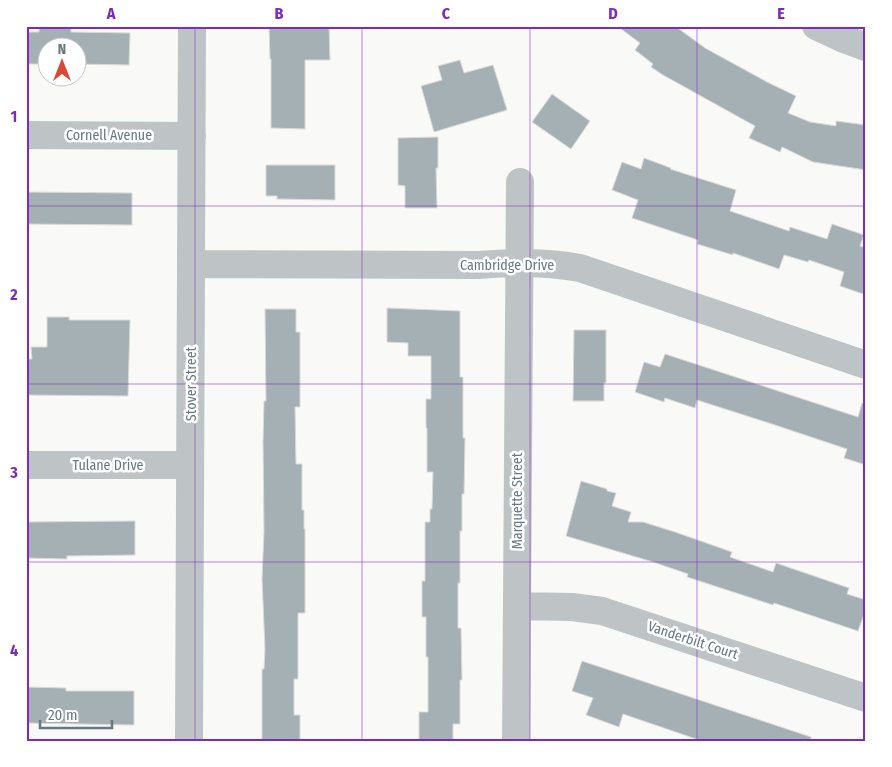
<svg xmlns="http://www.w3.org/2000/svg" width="892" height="767" font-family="'Fira Sans Condensed',sans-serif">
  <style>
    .building { fill: #a5b0b4; stroke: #dbdad9 }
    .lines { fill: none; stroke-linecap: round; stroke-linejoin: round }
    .street { stroke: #bec4c6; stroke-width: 28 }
    .grid { fill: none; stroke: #7b2cbf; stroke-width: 1; stroke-opacity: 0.55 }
    .labels { text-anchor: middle; stroke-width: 5; stroke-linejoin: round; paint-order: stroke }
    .street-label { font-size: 14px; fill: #667880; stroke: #fff }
    .neatline { fill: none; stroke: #7b2cbf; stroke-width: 2 }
    .grid-label { font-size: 16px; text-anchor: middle; font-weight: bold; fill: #7b2cbf }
  </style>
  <rect width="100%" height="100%" fill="#f9f9f7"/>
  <path class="building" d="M 39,26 L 71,26 L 71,32 L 130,33 L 129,65 L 78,64 L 78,48 L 48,48 L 48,64 L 26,64 L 26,32 L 39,32 Z
    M 269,26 L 329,26 L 330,60 L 305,60 L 305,129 L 271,128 L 271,59 L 270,59 Z
    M 617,26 L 675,26 L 705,48 L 767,82 L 796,96 L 788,113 L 810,122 L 836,126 L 836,121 L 866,125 L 866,170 L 813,162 L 782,147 L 780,152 L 749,138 L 755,126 L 663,75 L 651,67 L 653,64 L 635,50 L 640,43 Z
    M 460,60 L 464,73 L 493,65 L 507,110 L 434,132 L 421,86 L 442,80 L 438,66 Z
    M 552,94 L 590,121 L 571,149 L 532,122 Z
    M 438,137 L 438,168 L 436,168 L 437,208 L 405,208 L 405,186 L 398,185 L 398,138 Z
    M 644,158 L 671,168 L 670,169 L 736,190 L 730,211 L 789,231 L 790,227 L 827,239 L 832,224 L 864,235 L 860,246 L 866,248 L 866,295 L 840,286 L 844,272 L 809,260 L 808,262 L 784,255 L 779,269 L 733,253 L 733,255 L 697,244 L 698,240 L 632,218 L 638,200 L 612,190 L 622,162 L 641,169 Z
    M 266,165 L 335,165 L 335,200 L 277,199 L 277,196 L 266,196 Z
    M 26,192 L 132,193 L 132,225 L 26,224 Z
    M 387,308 L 460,311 L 460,377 L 463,377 L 463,438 L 465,438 L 464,494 L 462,494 L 462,531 L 460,531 L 460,583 L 458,583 L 458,628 L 461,628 L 462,680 L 460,680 L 460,724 L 453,724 L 453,741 L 419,741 L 419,712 L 428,712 L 428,657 L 426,657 L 426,617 L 422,617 L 422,581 L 425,581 L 425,522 L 430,522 L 430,509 L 432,509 L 433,472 L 427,472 L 427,428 L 426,428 L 426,399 L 431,399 L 431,356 L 408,356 L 408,343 L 387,342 Z
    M 265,309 L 296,309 L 296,332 L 300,332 L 300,407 L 295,407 L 296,464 L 302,464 L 302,510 L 304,510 L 304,529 L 305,529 L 305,613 L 298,613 L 298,679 L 294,679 L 294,715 L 300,715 L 300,741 L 262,741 L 262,669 L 264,669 L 265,649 L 262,578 L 264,532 L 263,442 L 264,401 L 266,401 Z
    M 47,317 L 69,317 L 69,320 L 130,320 L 128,396 L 26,395 L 26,359 L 32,359 L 31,347 L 47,347 Z
    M 574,330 L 606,330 L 606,383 L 604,383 L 604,401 L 573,401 Z
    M 665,354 L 858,417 L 862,403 L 866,404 L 866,465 L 844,458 L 847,449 L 772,424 L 697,400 L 695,408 L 665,398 L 664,402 L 635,392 L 644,362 L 660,367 Z
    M 581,481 L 607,489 L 607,491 L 616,493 L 612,506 L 631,512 L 628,522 L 643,522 L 675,532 L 732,552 L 730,557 L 773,572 L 776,563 L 849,588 L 847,594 L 866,600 L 866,609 L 858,631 L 774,603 L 773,605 L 687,577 L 688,574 L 653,562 L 566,536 Z
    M 135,521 L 135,555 L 67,556 L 67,559 L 26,558 L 26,522 Z
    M 582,661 L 811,737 L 811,741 L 702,741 L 623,714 L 619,727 L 586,715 L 593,698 L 572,691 Z
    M 26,687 L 66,688 L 66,691 L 134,691 L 134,725 L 26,723 Z"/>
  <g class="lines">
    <path class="street" d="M 816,26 L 844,39 L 866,47
      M 26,135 L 192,136
      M 191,264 L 479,265 C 513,262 546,262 580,268 L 866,365
      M 26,465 L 190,465
      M 517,606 L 572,607 L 602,611 L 866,698
      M 189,741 L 192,26
      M 516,741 L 520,182"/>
  </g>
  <path class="grid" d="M 195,26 L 195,741M 362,26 L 362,741M 530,26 L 530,741M 697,26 L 697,741M 26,206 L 866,206M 26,384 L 866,384M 26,562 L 866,562"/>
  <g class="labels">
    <g class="street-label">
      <text x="109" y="140">Cornell Avenue</text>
      <text x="507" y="270">Cambridge Drive</text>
      <text transform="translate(191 384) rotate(-90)" y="5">Stover Street</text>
      <text x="108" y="470">Tulane Drive</text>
      <text transform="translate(517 501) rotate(-90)" y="5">Marquette Street</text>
      <text transform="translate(693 640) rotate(18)" y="5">Vanderbilt Court</text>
    </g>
  </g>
  <rect width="892" height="767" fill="none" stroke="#ffffff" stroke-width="55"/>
  <g transform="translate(62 62)"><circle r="24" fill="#ffffff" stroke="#c2c9cc"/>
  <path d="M0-4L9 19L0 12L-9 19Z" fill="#d84a37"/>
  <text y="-8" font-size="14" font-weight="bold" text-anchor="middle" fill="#667880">N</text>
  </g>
  <path d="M40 720v8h72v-8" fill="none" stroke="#667880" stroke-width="2.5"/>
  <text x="48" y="720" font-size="15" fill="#667880" stroke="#ffffff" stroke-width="4" paint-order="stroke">20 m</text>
  <rect x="28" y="28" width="836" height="712" class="neatline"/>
  <g class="grid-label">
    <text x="111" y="19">A</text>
    <text x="279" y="19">B</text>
    <text x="446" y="19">C</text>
    <text x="613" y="19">D</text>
    <text x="781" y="19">E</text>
    <text x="14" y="122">1</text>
    <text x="14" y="300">2</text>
    <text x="14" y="478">3</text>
    <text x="14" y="656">4</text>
  </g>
</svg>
